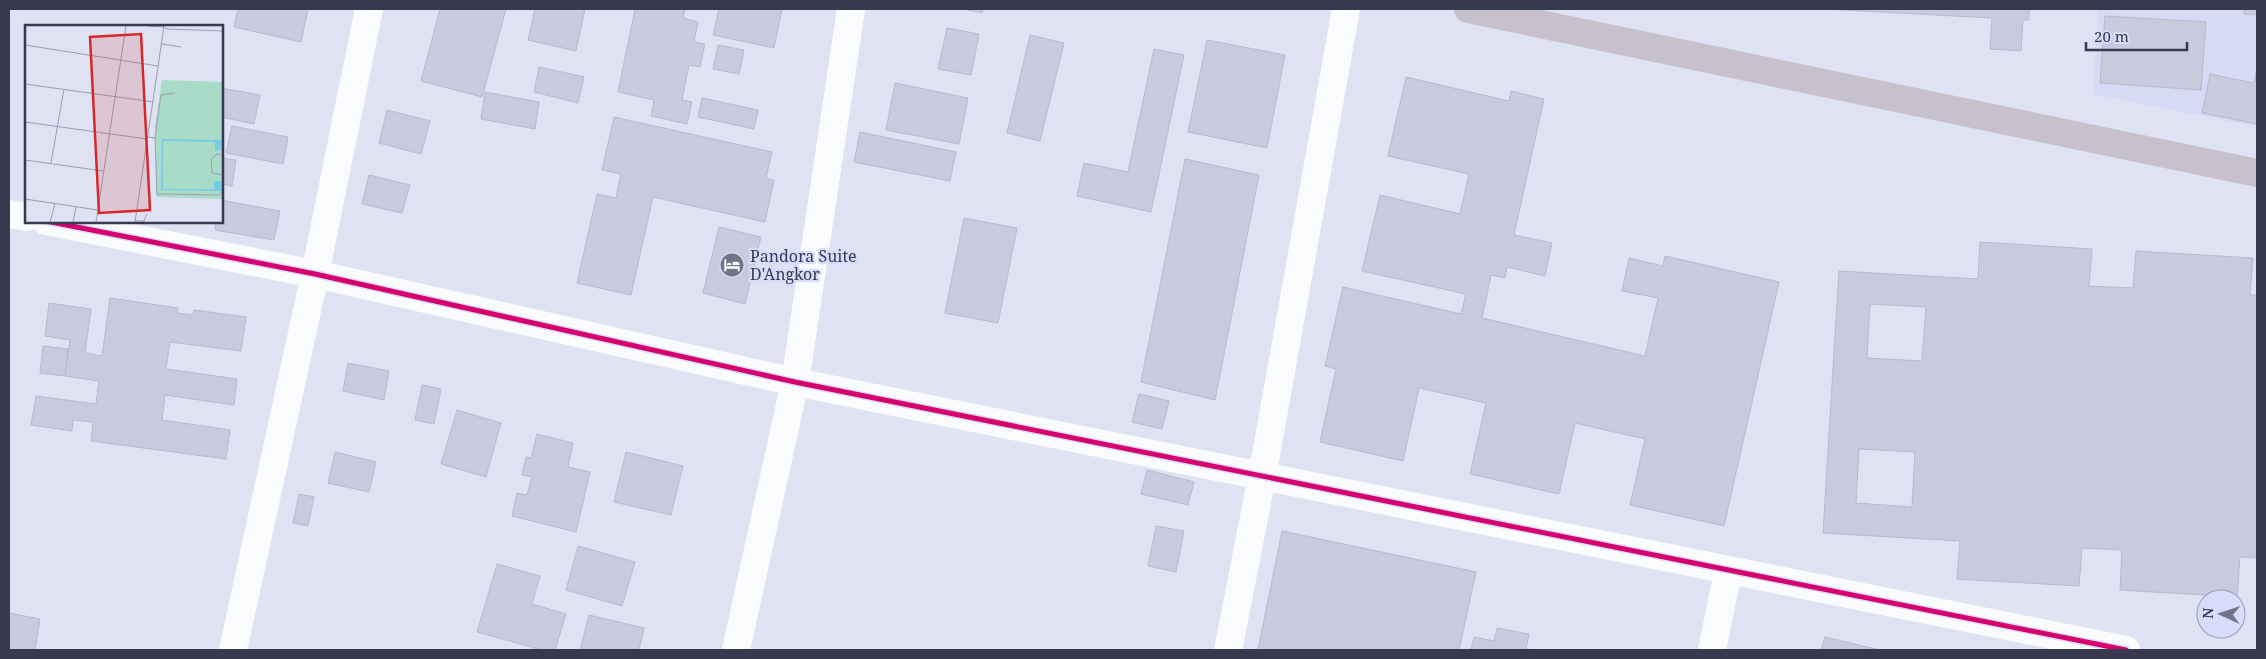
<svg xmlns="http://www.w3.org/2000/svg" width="2266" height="659" font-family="'Noto Serif',serif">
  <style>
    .built { fill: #d6daf5 }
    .building { fill: #c8cbdd; stroke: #b7bacb; fill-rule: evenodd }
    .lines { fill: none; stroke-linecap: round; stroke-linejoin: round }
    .minor { stroke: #fafbfd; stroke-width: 28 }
    .major { stroke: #c7c1cd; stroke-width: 28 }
    .cycleway-casing { stroke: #d7dcfb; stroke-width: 8 }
    .cycleway { stroke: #d6006c; stroke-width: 5 }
    .labels { text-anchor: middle; stroke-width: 4.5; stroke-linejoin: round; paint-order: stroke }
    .poi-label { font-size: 16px; fill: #373a4e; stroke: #d7dcfb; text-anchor: start }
    .inset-road { fill: none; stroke: #9c9fb1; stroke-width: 1 }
    .view { fill: #d62828; fill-opacity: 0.15; stroke: #d62828; stroke-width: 2.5 }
    .inset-edge { fill: none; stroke: #373a4e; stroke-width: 2.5 }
  </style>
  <rect width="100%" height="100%" fill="#dfe2f3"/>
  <path class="built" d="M 2098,9 L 2257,9 L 2257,127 L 2093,94 Z"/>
  <path class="building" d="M 238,9 L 308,9 L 301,42 L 234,27 Z
    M 440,9 L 506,9 L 482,97 L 421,81 Z
    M 535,9 L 585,9 L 576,51 L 528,40 Z
    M 635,9 L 685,9 L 683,18 L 698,22 L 694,42 L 705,44 L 700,67 L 689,65 L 682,100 L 692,102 L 687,124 L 651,116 L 654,100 L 618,92 Z
    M 719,9 L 782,9 L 774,48 L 713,35 Z
    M 964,9 L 983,9 L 982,13 Z
    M 1823,9 L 2029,9 L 2029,20 L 2023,20 L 2021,51 L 1990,49 L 1992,18 Z
    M 2244,9 L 2257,9 L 2257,15 L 2244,14 Z
    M 2105,16 L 2206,22 L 2201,90 L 2100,83 Z
    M 947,28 L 979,34 L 971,75 L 938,69 Z
    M 1030,35 L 1064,43 L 1040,141 L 1007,133 Z
    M 1207,40 L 1285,55 L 1267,148 L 1188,132 Z
    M 718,45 L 744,50 L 739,74 L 713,69 Z
    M 1154,49 L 1184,55 L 1151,212 L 1077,196 L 1084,163 L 1128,172 Z
    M 539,67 L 584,77 L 578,103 L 534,92 Z
    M 2256,71 L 2257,124 L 2202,113 L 2210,74 L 2254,83 Z
    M 1406,77 L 1509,101 L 1511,91 L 1544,99 L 1514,235 L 1552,243 L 1545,276 L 1507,267 L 1505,278 L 1491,275 L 1482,318 L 1645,356 L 1658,298 L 1622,291 L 1629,258 L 1663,266 L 1665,256 L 1779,282 L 1724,526 L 1630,505 L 1645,439 L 1575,423 L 1559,494 L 1470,474 L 1486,403 L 1419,388 L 1403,461 L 1320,442 L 1336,369 L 1325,366 L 1343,287 L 1461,314 L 1466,294 L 1362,271 L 1380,195 L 1460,214 L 1469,174 L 1388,156 Z
    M 895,83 L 968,98 L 959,144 L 886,130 Z
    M 221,88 L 260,95 L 254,124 L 221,117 Z
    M 485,92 L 539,102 L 535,129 L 481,119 Z
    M 702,98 L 758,110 L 754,129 L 698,117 Z
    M 387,110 L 430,121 L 421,154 L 379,143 Z
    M 614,117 L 772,152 L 766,178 L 774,180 L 765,222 L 653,197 L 631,295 L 577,283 L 597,194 L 616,198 L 621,174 L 602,170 Z
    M 232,126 L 288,137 L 283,164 L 226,153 Z
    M 860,132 L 956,152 L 950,181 L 854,162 Z
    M 221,158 L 236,160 L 232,186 L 221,184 Z
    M 1185,159 L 1259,175 L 1215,400 L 1141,382 Z
    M 369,175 L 410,185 L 402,213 L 362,204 Z
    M 221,200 L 280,211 L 274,240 L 215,230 L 216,221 L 221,221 Z
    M 964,218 L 1017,228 L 998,323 L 945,313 Z
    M 719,227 L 761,237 L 745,304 L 703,293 Z
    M 1980,242 L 2092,249 L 2089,286 L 2133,288 L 2136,251 L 2253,258 L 2250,295 L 2257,295 L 2257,558 L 2240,557 L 2237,597 L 2120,590 L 2122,550 L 2082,548 L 2079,586 L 1957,579 L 1960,541 L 1823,533 L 1839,271 L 1978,279 ZM 1870,304 L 1926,307 L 1922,361 L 1867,358 ZM 1859,449 L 1915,452 L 1912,507 L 1856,503 Z
    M 110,298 L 178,308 L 177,313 L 193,315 L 194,310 L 246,317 L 241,351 L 170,342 L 166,369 L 237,379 L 234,405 L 165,395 L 162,420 L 230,430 L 226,459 L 91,441 L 93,422 L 73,420 L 72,431 L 31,425 L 36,396 L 96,404 L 99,381 L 65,376 L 70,340 L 45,336 L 49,303 L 91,309 L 85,353 L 102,356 Z
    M 43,346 L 68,349 L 65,376 L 40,373 Z
    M 348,363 L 389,371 L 384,400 L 343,391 Z
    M 422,385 L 441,389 L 434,424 L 415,420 Z
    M 1139,394 L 1169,401 L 1162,429 L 1132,422 Z
    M 457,410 L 501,423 L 486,477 L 441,464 Z
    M 537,434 L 573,443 L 568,467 L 590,472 L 576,532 L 512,516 L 517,493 L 527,495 L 532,477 L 522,475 L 526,457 L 531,458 Z
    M 335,452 L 376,462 L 369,492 L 328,483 Z
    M 626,452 L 683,466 L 671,515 L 614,502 Z
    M 1147,470 L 1194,482 L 1188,505 L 1141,494 Z
    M 299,494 L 314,497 L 308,526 L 293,523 Z
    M 1156,526 L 1184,531 L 1176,572 L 1148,566 Z
    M 1282,531 L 1476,572 L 1459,650 L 1258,650 Z
    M 578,546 L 635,562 L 622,606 L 566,590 Z
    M 497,564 L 540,576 L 532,604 L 566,614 L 555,650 L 542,650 L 477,632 Z
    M 9,613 L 40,619 L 35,650 L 9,650 Z
    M 589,615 L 644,628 L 639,650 L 580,650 Z
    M 1497,628 L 1529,634 L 1526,649 L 1535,650 L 1471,650 L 1474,637 L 1494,641 Z
    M 1825,637 L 1880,650 L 1821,650 Z"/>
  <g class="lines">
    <path class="minor" d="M 9,214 L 26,217
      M 46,221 L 315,274 L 795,382 L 2126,650
      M 233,650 L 315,274 L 369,9
      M 736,650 L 795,382 L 851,9
      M 1228,650 L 1262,477 L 1346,9
      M 1712,650 L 1728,572"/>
    <path class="major" d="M 1468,9 L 2257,173"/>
    <defs>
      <path id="cycleway" d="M 46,221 L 315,274 L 795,382 L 2126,650"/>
    </defs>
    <use href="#cycleway" class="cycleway-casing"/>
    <use href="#cycleway" class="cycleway"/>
  </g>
  <defs>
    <symbol id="hotel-disc" viewBox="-11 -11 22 22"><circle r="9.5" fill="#727588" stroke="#d7dcfb"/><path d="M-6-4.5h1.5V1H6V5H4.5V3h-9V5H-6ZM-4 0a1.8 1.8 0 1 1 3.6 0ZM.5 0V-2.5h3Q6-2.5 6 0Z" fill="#fff"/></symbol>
  </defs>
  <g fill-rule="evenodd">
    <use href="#hotel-disc" x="718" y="251" width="28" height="28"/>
  </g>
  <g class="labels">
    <g class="poi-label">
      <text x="750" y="262">Pandora Suite<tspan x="750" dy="18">D'Angkor</tspan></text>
    </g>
  </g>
  <g transform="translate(25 25)">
    <rect width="198" height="198" fill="#dfe2f3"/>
    <path d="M 137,55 L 197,57 L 197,174 L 131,172 L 130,101 Z" fill="#a9dcc8"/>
    <path d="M 137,114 L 197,115 L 196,125 L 190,125 L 190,117 L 138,116 L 138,164 L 189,164 L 189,156 L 196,156 L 196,166 L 136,165 Z" fill="#77cce6"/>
    <path class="inset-road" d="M 122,1 L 139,2M 138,1 L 142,4 L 198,6M 137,19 L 156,22M 0,20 L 133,41M 0,59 L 129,77M 0,97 L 122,114M 123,112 L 130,113 L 132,169 L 194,170 L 197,167 L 198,155M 130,113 L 136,70 L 150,68M 198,130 L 192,129 L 186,134 L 187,148 L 198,150M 0,135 L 78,146M 26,138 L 39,64M 0,174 L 73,185M 110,196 L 119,196 L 122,189M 25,197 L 30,179M 48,197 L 51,182M 71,197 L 101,1M 110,197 L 139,1"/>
    <path class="view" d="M 116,9 L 125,185 L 74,188 L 65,12 Z"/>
    <rect width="198" height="198" class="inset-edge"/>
  </g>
  <rect width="2266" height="659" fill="none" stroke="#373a4e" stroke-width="20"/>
  <g transform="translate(2221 614) rotate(273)"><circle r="24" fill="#d7dcfb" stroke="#979bb6"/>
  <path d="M0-4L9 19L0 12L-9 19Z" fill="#727588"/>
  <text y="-8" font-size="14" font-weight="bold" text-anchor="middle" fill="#373a4e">N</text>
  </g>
  <path d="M2086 42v8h101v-8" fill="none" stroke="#373a4e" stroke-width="2.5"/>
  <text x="2094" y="42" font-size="15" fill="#373a4e" stroke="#d7dcfb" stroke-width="4" paint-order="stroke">20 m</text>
</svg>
